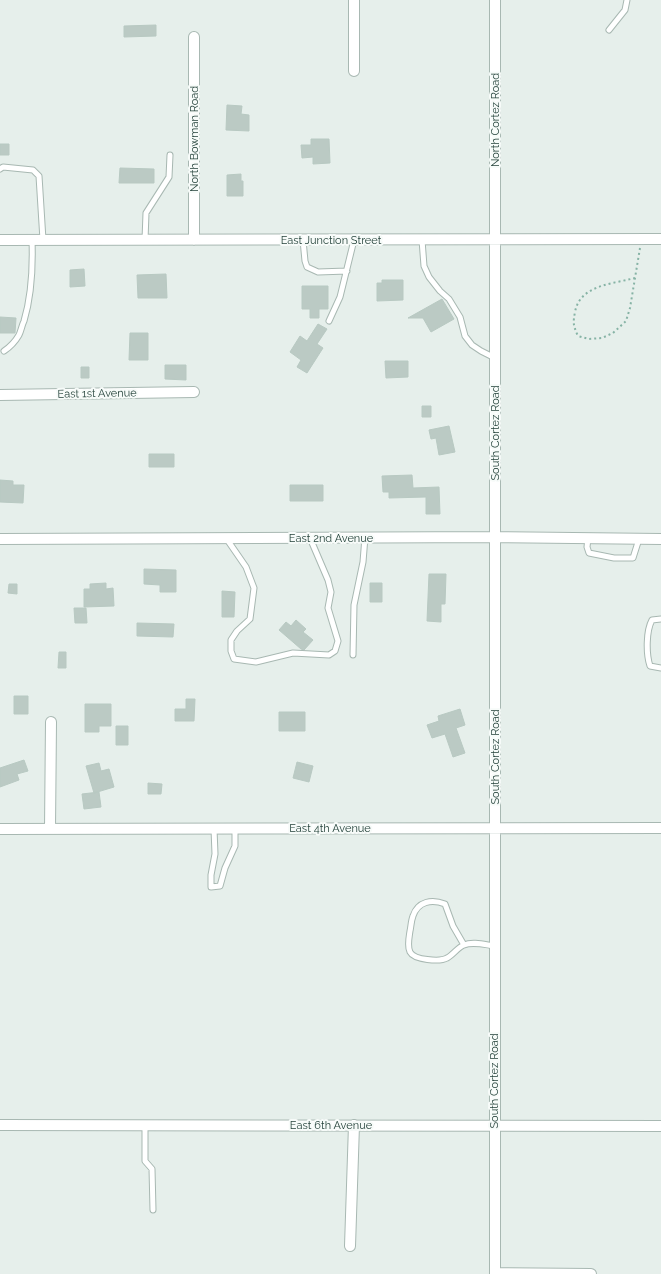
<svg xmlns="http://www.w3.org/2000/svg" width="661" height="1274" font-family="Raleway,sans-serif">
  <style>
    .building { fill: #bbcac4; stroke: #b8c9c2 }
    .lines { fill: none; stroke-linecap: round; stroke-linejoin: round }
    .lane-casing { stroke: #a8b8b2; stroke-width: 7 }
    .street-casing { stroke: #a8b8b2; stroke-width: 12 }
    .path { stroke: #86b3a5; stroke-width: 2; stroke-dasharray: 2 3; stroke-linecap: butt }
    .lane { stroke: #fff; stroke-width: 5 }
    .street { stroke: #fff; stroke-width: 10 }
    .labels { text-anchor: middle; stroke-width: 4; stroke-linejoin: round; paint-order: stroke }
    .street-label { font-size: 11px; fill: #24423a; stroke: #f7fbf9 }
  </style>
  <rect width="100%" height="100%" fill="#e6efeb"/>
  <path class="building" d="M 156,25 L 156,36 L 124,37 L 124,26 Z
    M 227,105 L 242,106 L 241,114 L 249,115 L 249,131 L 226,130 Z
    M 311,139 L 329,139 L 330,163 L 313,164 L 313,157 L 302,158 L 301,145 L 311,145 Z
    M 0,144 L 9,144 L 9,155 L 0,155 Z
    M 120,168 L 154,169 L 154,183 L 119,183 Z
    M 241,174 L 241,181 L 243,181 L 243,196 L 227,196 L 227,175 Z
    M 84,269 L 85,286 L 70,287 L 70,270 Z
    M 166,274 L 167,298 L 138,298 L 137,275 Z
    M 382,280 L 403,280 L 403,300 L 377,301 L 377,283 L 382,283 Z
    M 302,286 L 328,286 L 328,309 L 319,309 L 319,318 L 310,318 L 310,309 L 302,309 Z
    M 442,299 L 454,319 L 431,332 L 423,318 L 408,318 Z
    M 0,317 L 16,318 L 15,333 L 0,333 Z
    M 318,324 L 327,329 L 317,344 L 323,348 L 307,373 L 297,367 L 301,360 L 290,352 L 300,336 L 307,341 Z
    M 130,333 L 148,333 L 148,360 L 129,360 Z
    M 385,361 L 408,361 L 408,377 L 386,378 Z
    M 165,365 L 186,365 L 186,380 L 165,379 Z
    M 81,367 L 89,367 L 89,378 L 81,378 Z
    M 422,406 L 431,406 L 431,417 L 422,417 Z
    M 449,426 L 455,452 L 439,455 L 436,438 L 431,439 L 429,430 Z
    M 149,454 L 174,454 L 174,467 L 149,467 Z
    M 412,475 L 413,488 L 439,487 L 440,514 L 426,514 L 426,497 L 389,498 L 389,492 L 383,492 L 382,476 Z
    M 0,480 L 13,481 L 13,485 L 24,485 L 23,503 L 0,502 Z
    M 290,485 L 323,485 L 323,501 L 290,501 Z
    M 144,569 L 176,570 L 176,592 L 160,592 L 160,585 L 144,584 Z
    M 429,574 L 446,574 L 445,604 L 441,604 L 441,622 L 427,621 Z
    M 106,583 L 106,589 L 113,588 L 114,606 L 84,607 L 84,589 L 90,589 L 90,584 Z
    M 370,583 L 382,583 L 382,602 L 370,602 Z
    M 9,584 L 17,584 L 17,594 L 8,593 Z
    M 222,591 L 235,592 L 234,617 L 222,617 Z
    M 74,608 L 86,608 L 87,623 L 75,623 Z
    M 296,620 L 306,629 L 303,632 L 313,640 L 304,650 L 301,649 L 279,630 L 286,622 L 291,626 Z
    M 137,623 L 174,624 L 173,637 L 137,636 Z
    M 59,652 L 66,652 L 66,668 L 58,668 Z
    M 14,696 L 28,696 L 28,714 L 14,714 Z
    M 186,699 L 195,699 L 194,721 L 175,721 L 175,709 L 186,709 Z
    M 85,704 L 111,704 L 111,726 L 99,726 L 99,732 L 85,732 Z
    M 460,709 L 465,725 L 456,728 L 465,753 L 453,757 L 445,734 L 432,738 L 427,725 L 439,721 L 438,716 Z
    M 279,712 L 305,712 L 305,731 L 279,731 Z
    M 116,726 L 128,726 L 128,745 L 116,745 Z
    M 24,760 L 28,771 L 17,774 L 19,780 L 0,787 L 0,768 Z
    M 297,762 L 313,766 L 309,782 L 293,778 Z
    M 99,763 L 101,771 L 109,769 L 114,787 L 94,793 L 86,766 Z
    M 148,783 L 162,784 L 161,794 L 148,794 Z
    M 99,792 L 101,807 L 84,809 L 82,794 Z"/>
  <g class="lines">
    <defs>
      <path id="lane" d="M 609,30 L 625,10 L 627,0
        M 0,169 L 3,167 L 33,170 L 39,176 L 43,240
        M 145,240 L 146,213 L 169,177 L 170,155
        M 303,240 L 305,261 L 307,267 L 318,272 L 347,271
        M 422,240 L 424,266 L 429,277 L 440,291 L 449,299 L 460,317 L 465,336 L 472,345 L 481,351 L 495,358
        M 329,321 L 340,297 L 354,240
        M 4,351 C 10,347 15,342 19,335 C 21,331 22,325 24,321 C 32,294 33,268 32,240
        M 226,538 L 246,567 L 254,588 L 250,619 L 237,631 L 231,640 L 231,651 L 234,659 L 256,662 L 293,653 L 329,655 L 335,651 L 338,641 L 328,608 L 331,592 L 328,580 L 310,538
        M 588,538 L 587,547 L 589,553 L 614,558 L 633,558 L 639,539
        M 661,619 L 652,620 C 646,631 646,654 650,666 L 661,668
        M 353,655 L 354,605 L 363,562 L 365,537
        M 214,829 L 215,854 L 211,875 L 211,887 L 220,886 L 225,868 L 235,846 L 235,829
        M 464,945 L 453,926 L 445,904 C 432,899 418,901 413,916 C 411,921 411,927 410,931 C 409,938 407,946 410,952 C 414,960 440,962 447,958 C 453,955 458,947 464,945 C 473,941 486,945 495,946
        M 145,1125 L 145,1161 L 152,1169 L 153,1210"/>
      <path id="street" d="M 194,37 L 194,240
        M 354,71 L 354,0
        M 0,240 L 661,239
        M 0,395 L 194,392
        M 0,539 L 495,537 L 661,539
        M 0,829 L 661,828
        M 50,829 L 51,722
        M 0,1125 L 661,1126
        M 350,1246 L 354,1125
        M 495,1273 L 591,1274
        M 495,1274 L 495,0"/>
    </defs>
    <use href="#lane" class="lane-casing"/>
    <use href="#street" class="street-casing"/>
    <path class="path" d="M 635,278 C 612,284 580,285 575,312 C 573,323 573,325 578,336 L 589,339 L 602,338 L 613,333 L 626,321 L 630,308 L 640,248"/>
    <use href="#lane" class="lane"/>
    <use href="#street" class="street"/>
  </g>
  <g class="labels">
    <g class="street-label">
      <text transform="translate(495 120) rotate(-90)" y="4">North Cortez Road</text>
      <text transform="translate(194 139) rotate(-90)" y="4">North Bowman Road</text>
      <text x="331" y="244">East Junction Street</text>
      <text transform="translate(97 393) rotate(-1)" y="4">East 1st Avenue</text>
      <text transform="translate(495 433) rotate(-90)" y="4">South Cortez Road</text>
      <text x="331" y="542">East 2nd Avenue</text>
      <text transform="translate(495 757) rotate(-90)" y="4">South Cortez Road</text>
      <text x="330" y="832">East 4th Avenue</text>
      <text transform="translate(494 1081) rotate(-90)" y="4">South Cortez Road</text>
      <text x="331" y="1129">East 6th Avenue</text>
    </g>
  </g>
</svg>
